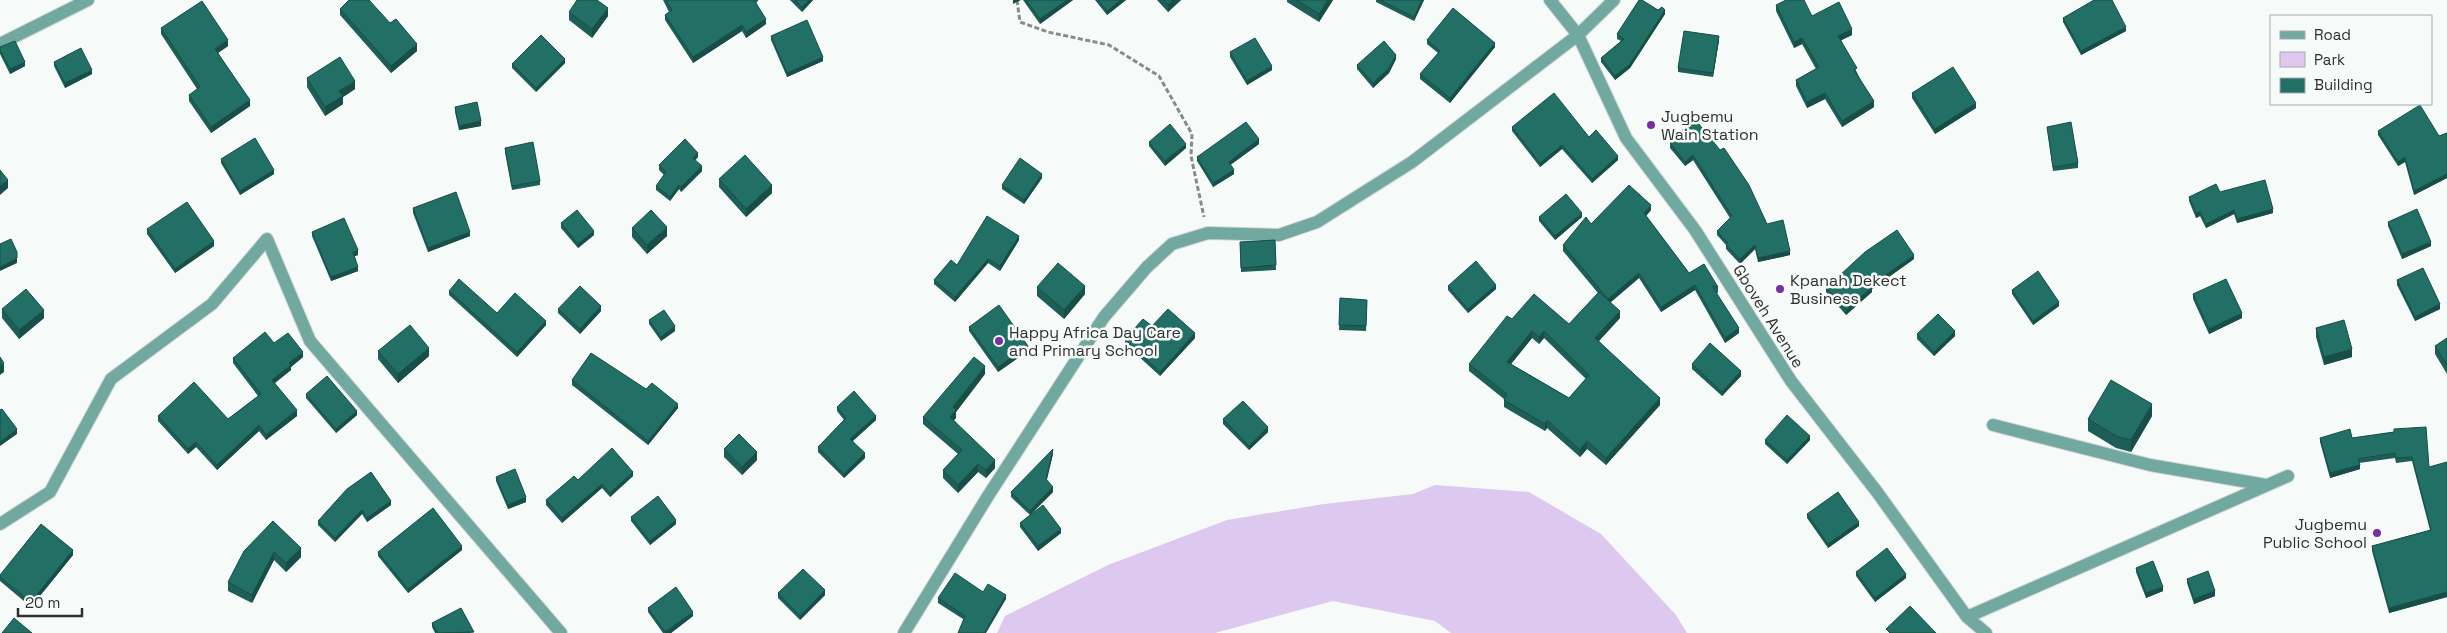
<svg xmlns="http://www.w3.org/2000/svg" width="2447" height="633" font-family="'Space Grotesk',sans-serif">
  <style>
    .green { fill: #ddc9ef }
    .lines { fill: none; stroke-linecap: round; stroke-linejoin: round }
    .minor-casing { stroke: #d2d6d5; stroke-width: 14 }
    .path { stroke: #888b8a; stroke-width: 3; stroke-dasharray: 5 2.5; stroke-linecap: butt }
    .minor { stroke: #71a9a0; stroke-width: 12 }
    .wall { fill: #1d5f57; fill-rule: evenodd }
    .shaded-wall { fill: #184e47 }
    .building { fill: #226f65; stroke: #184e47; fill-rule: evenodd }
    .poi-dot { fill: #7630a4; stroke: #f6fbfa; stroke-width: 2 }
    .labels { text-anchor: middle; stroke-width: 5; stroke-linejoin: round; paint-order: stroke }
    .poi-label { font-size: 16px; fill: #2e302f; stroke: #f6fbfa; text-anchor: start }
    .street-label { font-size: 16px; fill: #2e302f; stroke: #f6fbfa }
  </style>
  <rect width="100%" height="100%" fill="#f6fbfa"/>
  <path class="green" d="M 1435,485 L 1529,492 L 1601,534 L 1676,615 L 1687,633 L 1451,633 L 1435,621 L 1333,601 L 1215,633 L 997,633 L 1005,616 L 1108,565 L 1227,520 L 1324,504 L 1413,494 Z"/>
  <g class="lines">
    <defs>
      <path id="minor" d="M 1550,0 L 1578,35 L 1626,138 L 1695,230 L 1791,381 L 1877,492 L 1967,617 L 1986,633
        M 0,44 L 88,0
        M 1993,425 L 2150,465 L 2266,485
        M 0,524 L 50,492 L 111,379 L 212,304 L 267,239 L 310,341 L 561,633
        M 1967,617 L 2288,476
        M 904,633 L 988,496 L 1104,317 L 1147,267 L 1172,244 L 1208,233 L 1279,235 L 1317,222 L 1412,162 L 1578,35 L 1614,0"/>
    </defs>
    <use href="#minor" class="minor-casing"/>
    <path class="path" d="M 1017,0 L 1020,22 L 1048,32 L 1109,45 L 1159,76 L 1192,134 L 1191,156 L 1204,217"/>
    <use href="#minor" class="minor"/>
  </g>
  <path class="wall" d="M 663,0 L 758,0 L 758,1 L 756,3 L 766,24 L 746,38 L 742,31 L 693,63 L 665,20 L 665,15 L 669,12 Z
    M 790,0 L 813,0 L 802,12 Z
    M 1023,0 L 1073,0 L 1040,24 Z
    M 1095,0 L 1126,0 L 1107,15 Z
    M 1157,0 L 1181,0 L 1168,12 Z
    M 1287,0 L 1333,0 L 1319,22 L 1287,2 Z
    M 1376,0 L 1424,0 L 1414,21 L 1376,2 Z
    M 1776,5 L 1812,16 L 1852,35 L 1841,40 L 1874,107 L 1842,127 L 1825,99 L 1807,108 L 1796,86 L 1796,80 L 1816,69 L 1802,44 L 1794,48 L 1776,11 Z
    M 340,9 L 390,23 L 417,51 L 391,73 L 340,15 Z
    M 1658,10 L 1665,14 L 1630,68 L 1615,80 L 1601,62 L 1601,58 L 1621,41 L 1617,39 L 1617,34 Z
    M 569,12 L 608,16 L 592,38 L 569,20 Z
    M 2063,18 L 2126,31 L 2081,55 L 2063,22 Z
    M 161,28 L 228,46 L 218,53 L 250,106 L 211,133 L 189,101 L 189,95 L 197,89 L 161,34 Z
    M 771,36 L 823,61 L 787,77 L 771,40 Z
    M 1427,40 L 1495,47 L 1450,103 L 1420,79 L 1420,74 L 1438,53 L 1427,44 Z
    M 1719,40 L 1713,77 L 1678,72 L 1678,68 Z
    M 0,47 L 25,66 L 10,74 L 0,54 Z
    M 1230,52 L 1272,70 L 1247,85 L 1230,57 Z
    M 1396,59 L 1389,73 L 1373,88 L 1357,69 L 1357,65 Z
    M 54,62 L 92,74 L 65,88 L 54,66 Z
    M 565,63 L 536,92 L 512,68 L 512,64 Z
    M 307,78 L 355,89 L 343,97 L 343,104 L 325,116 L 307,87 Z
    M 1912,93 L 1976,108 L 1935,134 L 1912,98 Z
    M 455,107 L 481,126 L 459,130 L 455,112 Z
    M 1694,118 L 1767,224 L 1790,255 L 1758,262 L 1755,249 L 1740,264 L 1726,249 L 1726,245 L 1717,235 L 1717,231 L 1730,218 L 1693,160 L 1685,166 L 1670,148 L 1670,143 Z
    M 1512,127 L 1589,137 L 1618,160 L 1592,183 L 1562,149 L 1540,167 L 1512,131 Z
    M 2047,127 L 2078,163 L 2078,168 L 2053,171 Z
    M 2378,131 L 2439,136 L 2447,133 L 2447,178 L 2414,195 L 2405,162 L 2398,166 L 2378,135 Z
    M 1149,142 L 1186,148 L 1165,166 L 1149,146 Z
    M 1259,144 L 1230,165 L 1234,174 L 1213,187 L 1197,161 L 1197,157 Z
    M 505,148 L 540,181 L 540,185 L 512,190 L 505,152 Z
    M 698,157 L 695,160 L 702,171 L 681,192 L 679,189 L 670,201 L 656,190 L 656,186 L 664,175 L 659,170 L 659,165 Z
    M 221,159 L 274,174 L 240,195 L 221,163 Z
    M 1042,178 L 1024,204 L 1002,189 L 1002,185 Z
    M 719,179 L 772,193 L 746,217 L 719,187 Z
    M 2220,192 L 2273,213 L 2237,223 L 2234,214 L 2206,228 L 2200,216 L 2196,218 L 2189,201 L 2189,197 Z
    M 413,208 L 470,236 L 428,252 L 413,213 Z
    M 1651,210 L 1646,216 L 1689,273 L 1718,287 L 1718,293 L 1716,292 L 1739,333 L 1725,343 L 1695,290 L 1661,312 L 1639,278 L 1610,303 L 1620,318 L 1599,341 L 1660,405 L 1606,465 L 1587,449 L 1580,457 L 1547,428 L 1545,431 L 1504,407 L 1504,399 L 1469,371 L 1469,364 L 1512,319 L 1569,324 L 1598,293 L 1563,251 L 1563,245 L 1591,224 ZM 1532,338 L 1539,344 L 1544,338 L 1586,379 L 1569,398 L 1511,364 Z
    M 1539,217 L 1582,217 L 1555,240 L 1539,221 Z
    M 2388,222 L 2431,246 L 2402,259 L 2388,226 Z
    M 561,223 L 594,235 L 578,248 L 561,228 Z
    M 632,228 L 667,236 L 647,254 L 632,237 Z
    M 147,229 L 214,246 L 175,273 L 147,234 Z
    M 312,232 L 358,255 L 354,256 L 358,271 L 331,281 L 312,236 Z
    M 1019,240 L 1000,271 L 988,263 L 955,302 L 934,284 L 934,280 L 957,265 Z
    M 1275,240 L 1276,270 L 1241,272 L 1240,242 Z
    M 1914,259 L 1872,289 L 1872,292 L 1846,315 L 1826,292 L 1826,288 Z
    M 2397,280 L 2440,309 L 2415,321 L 2397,285 Z
    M 1448,286 L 1496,289 L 1468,313 L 1448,290 Z
    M 1037,287 L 1085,294 L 1064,319 L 1037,296 Z
    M 2012,290 L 2059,306 L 2033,325 L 2012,294 Z
    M 449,291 L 497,313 L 546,325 L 517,357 L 449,295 Z
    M 2193,294 L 2242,318 L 2209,334 L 2193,299 Z
    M 1340,298 L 1367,300 L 1366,331 L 1339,330 Z
    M 2,309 L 44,318 L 19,339 L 2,318 Z
    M 558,309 L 601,311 L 580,334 L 558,313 Z
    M 649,320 L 675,331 L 661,341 L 649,324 Z
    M 1152,326 L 1195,338 L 1160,376 L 1125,344 L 1125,339 Z
    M 969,327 L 1028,351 L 998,372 L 969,331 Z
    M 2316,328 L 2352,357 L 2324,365 L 2316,337 Z
    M 1917,334 L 1955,336 L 1934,356 L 1917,339 Z
    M 2447,338 L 2447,374 L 2435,354 L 2435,346 Z
    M 274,343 L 303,357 L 291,367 L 291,370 L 275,383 L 297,416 L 266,440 L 259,431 L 217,470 L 196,447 L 188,454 L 158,421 L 158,416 L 228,419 L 258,396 L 233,363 L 233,358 Z
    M 378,351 L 429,356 L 398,383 L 378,359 Z
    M 1692,364 L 1741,376 L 1722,396 L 1692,369 Z
    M 985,374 L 956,412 L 956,418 L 954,420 L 995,468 L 986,478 L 978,472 L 958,493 L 943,478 L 943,470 L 958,454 L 923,424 L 923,417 Z
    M 572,380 L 646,389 L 678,408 L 648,445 L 572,385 Z
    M 306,394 L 357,415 L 336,433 L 306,398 Z
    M 837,407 L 876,420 L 853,441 L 865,458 L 844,478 L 818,452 L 818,447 L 844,420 L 837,411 Z
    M 2152,416 L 2131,452 L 2116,448 L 2088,431 L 2088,419 Z
    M 1223,419 L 1268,432 L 1249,450 L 1223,424 Z
    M 2394,432 L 2429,467 L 2447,597 L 2389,613 L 2372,551 L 2372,546 L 2430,530 L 2412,461 L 2396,463 L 2395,458 L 2359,463 L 2360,469 L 2330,478 L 2320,442 L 2320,438 L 2352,438 Z
    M 1765,440 L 1810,440 L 1787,464 L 1765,444 Z
    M 724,449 L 757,460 L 742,475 L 724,457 Z
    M 1053,454 L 1046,480 L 1053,492 L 1031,514 L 1061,533 L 1038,551 L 1020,527 L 1020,523 L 1030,515 L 1011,497 L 1011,492 Z
    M 371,472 L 391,505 L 367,522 L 362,514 L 335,542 L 318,525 L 318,521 Z
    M 633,476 L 610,497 L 602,488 L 562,523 L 546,505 L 546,500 L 578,480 Z
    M 496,477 L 526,502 L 508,509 L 496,481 Z
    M 1807,514 L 1859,526 L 1828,548 L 1807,518 Z
    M 631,517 L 676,524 L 650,545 L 631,521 Z
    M 273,521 L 301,557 L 286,572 L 274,560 L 252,603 L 228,591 L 228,582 Z
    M 462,550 L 408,593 L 378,556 L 378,552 Z
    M 73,555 L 31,607 L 0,581 L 0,577 Z
    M 2136,568 L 2163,591 L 2146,598 L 2136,572 Z
    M 1856,572 L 1906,578 L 1875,602 L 1856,576 Z
    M 2187,579 L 2215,596 L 2194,604 L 2187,583 Z
    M 983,592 L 1006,599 L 963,619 L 938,603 L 938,598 Z
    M 778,593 L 825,595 L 800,620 L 778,598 Z
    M 648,608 L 693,616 L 671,633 L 663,633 L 648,612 Z
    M 432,623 L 474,633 L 435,633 L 432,627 Z"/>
  <path class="shaded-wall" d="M 809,0 L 813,0 L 802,12 L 802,7 Z
    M 1013,0 L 1021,0 L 1013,4 Z
    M 1067,0 L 1073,0 L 1040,24 L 1040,19 Z
    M 1121,0 L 1126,0 L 1107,15 L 1107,11 Z
    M 1173,0 L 1181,0 L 1168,12 L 1168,5 Z
    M 1328,0 L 1333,0 L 1319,22 L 1319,14 Z
    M 1422,0 L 1424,0 L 1414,21 L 1414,17 Z
    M 608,8 L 608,16 L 592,38 L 592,29 Z
    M 1665,10 L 1665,14 L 1630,68 L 1615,80 L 1615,76 Z
    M 766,19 L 766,24 L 746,38 L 746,32 Z
    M 742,25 L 742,31 L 693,63 L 693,57 Z
    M 2126,27 L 2126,31 L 2081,55 L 2081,51 Z
    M 1852,29 L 1852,35 L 1838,42 L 1838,36 Z
    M 1719,36 L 1719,40 L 1713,77 L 1713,73 Z
    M 1802,38 L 1802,44 L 1794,48 L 1794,42 Z
    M 228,40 L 228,46 L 215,55 L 215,49 Z
    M 1495,43 L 1495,47 L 1450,103 L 1450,98 Z
    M 417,44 L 417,51 L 391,73 L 391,66 Z
    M 1396,55 L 1396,59 L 1389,73 L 1373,88 L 1373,83 Z
    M 823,57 L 823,61 L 787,77 L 787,73 Z
    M 565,59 L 565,63 L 536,92 L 536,88 Z
    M 25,62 L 25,66 L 10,74 L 10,69 Z
    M 1272,66 L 1272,70 L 1247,85 L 1247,81 Z
    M 92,70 L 92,74 L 65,88 L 65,83 Z
    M 355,81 L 355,89 L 343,97 L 343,104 L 325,116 L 325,107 L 339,91 Z
    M 1825,93 L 1825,99 L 1807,108 L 1807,102 Z
    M 250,100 L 250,106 L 211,133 L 211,127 Z
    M 1874,101 L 1874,107 L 1842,127 L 1842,121 Z
    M 1976,103 L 1976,108 L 1935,134 L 1935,129 Z
    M 481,121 L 481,126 L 459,130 L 459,126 Z
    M 1259,139 L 1259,144 L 1229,166 L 1229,162 Z
    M 1186,144 L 1186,148 L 1165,166 L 1165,161 Z
    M 1562,145 L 1562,149 L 1540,167 L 1540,163 Z
    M 698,153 L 698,157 L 693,162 L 693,158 Z
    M 1693,155 L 1693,160 L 1685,166 L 1685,162 Z
    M 1618,156 L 1618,160 L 1592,183 L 1592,179 Z
    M 2405,157 L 2405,162 L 2398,166 L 2398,162 Z
    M 702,166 L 702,171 L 681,192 L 681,187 Z
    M 274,170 L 274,174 L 240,195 L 240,191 Z
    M 1234,170 L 1234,174 L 1213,187 L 1213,183 Z
    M 1042,174 L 1042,178 L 1024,204 L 1024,200 Z
    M 2447,174 L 2447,178 L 2414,195 L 2414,191 Z
    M 8,180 L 8,188 L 0,195 L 0,186 Z
    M 679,185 L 679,189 L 670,201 L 670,197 Z
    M 772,185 L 772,193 L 746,217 L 746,209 Z
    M 1651,205 L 1651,210 L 1644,218 L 1644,213 Z
    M 2273,209 L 2273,213 L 2237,223 L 2237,219 Z
    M 2234,210 L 2234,214 L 2206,228 L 2206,224 Z
    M 2200,212 L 2200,216 L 2196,218 L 2196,213 Z
    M 1582,213 L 1582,217 L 1555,240 L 1555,236 Z
    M 667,227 L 667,236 L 647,254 L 647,245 Z
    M 594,231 L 594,235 L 578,248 L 578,244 Z
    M 470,232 L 470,236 L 428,252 L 428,248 Z
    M 1019,236 L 1019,240 L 1000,271 L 1000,266 Z
    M 214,241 L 214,246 L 175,273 L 175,269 Z
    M 2431,242 L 2431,246 L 2402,259 L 2402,254 Z
    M 1755,245 L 1755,249 L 1740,264 L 1740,259 Z
    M 358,250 L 358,255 L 353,257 L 353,252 Z
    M 1790,251 L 1790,255 L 1758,262 L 1758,258 Z
    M 1914,255 L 1914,259 L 1872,289 L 1872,292 L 1846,315 L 1846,310 L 1870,286 Z
    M 17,258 L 17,263 L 0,271 L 0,267 Z
    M 988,259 L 988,263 L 955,302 L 955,297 Z
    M 358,267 L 358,271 L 331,281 L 331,277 Z
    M 1639,273 L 1639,278 L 1608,304 L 1608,299 Z
    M 1496,285 L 1496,289 L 1468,313 L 1468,309 Z
    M 1695,285 L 1695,290 L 1661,312 L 1661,307 Z
    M 1085,286 L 1085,294 L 1064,319 L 1064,310 Z
    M 2059,302 L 2059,306 L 2033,325 L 2033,321 Z
    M 2440,304 L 2440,309 L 2415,321 L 2415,317 Z
    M 601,306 L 601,311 L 580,334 L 580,329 Z
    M 44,310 L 44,318 L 19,339 L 19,330 Z
    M 1620,311 L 1620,318 L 1595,345 L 1595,338 Z
    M 2242,313 L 2242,318 L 2209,334 L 2209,329 Z
    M 546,321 L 546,325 L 517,357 L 517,352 Z
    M 675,326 L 675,331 L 661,341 L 661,337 Z
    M 1739,328 L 1739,333 L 1725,343 L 1725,338 Z
    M 1532,331 L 1532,338 L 1507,369 L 1507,362 Z
    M 1544,331 L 1544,338 L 1539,344 L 1539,337 Z
    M 1955,331 L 1955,336 L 1934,356 L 1934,352 Z
    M 1195,333 L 1195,338 L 1160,376 L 1160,372 Z
    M 1028,346 L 1028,351 L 998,372 L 998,367 Z
    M 429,348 L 429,356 L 398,383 L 398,374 Z
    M 2352,349 L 2352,357 L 2324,365 L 2324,357 Z
    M 303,352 L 303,357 L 291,367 L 291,370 L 272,385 L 272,380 L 289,363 Z
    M 4,363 L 4,372 L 0,375 L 0,366 Z
    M 985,366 L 985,374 L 956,412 L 956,418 L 950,424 L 950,417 L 953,407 Z
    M 1741,371 L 1741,376 L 1722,396 L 1722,392 Z
    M 1660,398 L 1660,405 L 1606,465 L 1606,458 Z
    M 678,404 L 678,408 L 648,445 L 648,441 Z
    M 2152,404 L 2152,416 L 2131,452 L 2131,440 Z
    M 297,410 L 297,416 L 266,440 L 266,435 Z
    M 357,411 L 357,415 L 336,433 L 336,429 Z
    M 876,416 L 876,420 L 850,443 L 850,439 Z
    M 1547,420 L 1547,428 L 1545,431 L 1545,424 Z
    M 259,425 L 259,431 L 217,470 L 217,465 Z
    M 1268,427 L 1268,432 L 1249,450 L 1249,446 Z
    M 17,429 L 17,434 L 0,446 L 0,442 Z
    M 1810,436 L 1810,440 L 1787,464 L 1787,460 Z
    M 1587,441 L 1587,449 L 1580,457 L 1580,450 Z
    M 196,442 L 196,447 L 188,454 L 188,449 Z
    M 1053,449 L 1053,454 L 1046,484 L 1046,479 Z
    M 757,452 L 757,460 L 742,475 L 742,467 Z
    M 865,453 L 865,458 L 844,478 L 844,474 Z
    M 995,460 L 995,468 L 986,478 L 986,470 Z
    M 978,464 L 978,472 L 958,493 L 958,485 Z
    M 2360,465 L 2360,469 L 2330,478 L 2330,473 Z
    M 633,472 L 633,476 L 610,497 L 610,493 Z
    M 602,484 L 602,488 L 562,523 L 562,518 Z
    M 1053,487 L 1053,492 L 1030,515 L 1030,511 Z
    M 526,497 L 526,502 L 508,509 L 508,505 Z
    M 391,501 L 391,505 L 367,522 L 367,518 Z
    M 362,510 L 362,514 L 335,542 L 335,538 Z
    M 676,520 L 676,524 L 650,545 L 650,541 Z
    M 1859,522 L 1859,526 L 1828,548 L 1828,544 Z
    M 1061,529 L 1061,533 L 1038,551 L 1038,546 Z
    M 462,546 L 462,550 L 408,593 L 408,589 Z
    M 301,548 L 301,557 L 286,572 L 286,563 Z
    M 73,550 L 73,555 L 31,607 L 31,602 Z
    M 274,552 L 274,560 L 252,603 L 252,595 Z
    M 1906,574 L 1906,578 L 1875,602 L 1875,598 Z
    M 2163,587 L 2163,591 L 2146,598 L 2146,593 Z
    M 825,590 L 825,595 L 800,620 L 800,616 Z
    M 2215,591 L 2215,596 L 2194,604 L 2194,599 Z
    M 2447,592 L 2447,597 L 2389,613 L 2389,608 Z
    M 1006,595 L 1006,599 L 986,633 L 984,633 Z
    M 693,612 L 693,616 L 671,633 L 665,633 Z"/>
  <path class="building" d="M 349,0 L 369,0 L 390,23 L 396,19 L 417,44 L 391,66 L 340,9 Z
    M 577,0 L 597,0 L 608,8 L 592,29 L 569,12 Z
    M 666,0 L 754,0 L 766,19 L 746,32 L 742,25 L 693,57 L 665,15 L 672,10 Z
    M 795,0 L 809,0 L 802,7 Z
    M 1026,0 L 1067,0 L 1040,19 Z
    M 1098,0 L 1121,0 L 1107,11 Z
    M 1164,0 L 1173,0 L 1168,5 Z
    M 1297,0 L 1328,0 L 1319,14 Z
    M 1380,0 L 1422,0 L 1414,17 Z
    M 1639,0 L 1642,0 L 1658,10 L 1662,7 L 1665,10 L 1630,64 L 1615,76 L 1601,58 L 1624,39 L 1617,34 Z
    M 1786,0 L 1804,0 L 1812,16 L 1839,2 L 1852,29 L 1838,36 L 1857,68 L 1854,70 L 1874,101 L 1842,121 L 1825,93 L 1807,102 L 1796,80 L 1819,67 L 1802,38 L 1794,42 L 1776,5 Z
    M 2094,0 L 2112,0 L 2126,27 L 2081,51 L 2063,18 Z
    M 202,1 L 228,40 L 215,49 L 250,100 L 211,127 L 189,95 L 200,87 L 161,28 Z
    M 1453,8 L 1495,43 L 1450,98 L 1420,74 L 1440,51 L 1427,40 Z
    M 807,20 L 823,57 L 787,73 L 771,36 Z
    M 1684,31 L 1719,36 L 1713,73 L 1678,68 Z
    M 541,35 L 565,59 L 536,88 L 512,64 Z
    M 1255,38 L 1272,66 L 1247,81 L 1230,52 Z
    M 15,41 L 25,62 L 10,69 L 0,50 L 0,47 Z
    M 1384,41 L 1396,55 L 1389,68 L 1373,83 L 1357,65 Z
    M 81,48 L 92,70 L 65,83 L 54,62 Z
    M 340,57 L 355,81 L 339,91 L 343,96 L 325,107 L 307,78 Z
    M 1953,67 L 1976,103 L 1935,129 L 1912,93 Z
    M 1554,93 L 1589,137 L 1596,130 L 1618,156 L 1592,179 L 1562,145 L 1540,163 L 1512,127 Z
    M 477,102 L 481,121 L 459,126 L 455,107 Z
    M 2420,105 L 2439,136 L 2447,133 L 2447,174 L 2414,191 L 2405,157 L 2398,162 L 2378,131 Z
    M 1694,118 L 1720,150 L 1724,148 L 1749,185 L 1767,224 L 1783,220 L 1790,251 L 1758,258 L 1755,245 L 1740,259 L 1726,245 L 1728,243 L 1717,231 L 1732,216 L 1693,155 L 1685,162 L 1670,143 Z
    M 1246,122 L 1259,139 L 1229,162 L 1234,170 L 1213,183 L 1197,157 Z
    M 2071,122 L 2078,163 L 2053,167 L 2047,127 Z
    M 1170,124 L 1186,144 L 1165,161 L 1149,142 Z
    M 255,138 L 274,170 L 240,191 L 221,159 Z
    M 685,139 L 698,153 L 693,158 L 702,166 L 681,187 L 679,185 L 670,197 L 656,186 L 666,172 L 659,165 Z
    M 533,142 L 540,181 L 512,186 L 505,148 Z
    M 745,155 L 772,185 L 746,209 L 719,179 Z
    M 1020,158 L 1042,174 L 1024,200 L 1002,185 Z
    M 0,170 L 8,180 L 0,186 Z
    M 2265,180 L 2273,209 L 2237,219 L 2234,210 L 2206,224 L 2200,212 L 2196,213 L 2189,197 L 2216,184 L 2220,192 Z
    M 1629,185 L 1651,205 L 1644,213 L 1689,273 L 1704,264 L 1718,287 L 1712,286 L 1739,328 L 1725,338 L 1695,285 L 1661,307 L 1639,273 L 1608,299 L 1563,245 L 1586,217 L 1591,224 Z
    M 456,192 L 470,232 L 428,248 L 413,208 Z
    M 1566,194 L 1582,213 L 1555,236 L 1539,217 Z
    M 187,202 L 214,241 L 175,269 L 147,229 Z
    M 2417,209 L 2431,242 L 2402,254 L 2388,222 Z
    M 577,210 L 594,231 L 578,244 L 561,223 Z
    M 651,210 L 667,227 L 647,245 L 632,228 Z
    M 987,216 L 1019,236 L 1000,266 L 988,259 L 955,297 L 934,280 L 951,260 L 957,265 Z
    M 344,218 L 358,250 L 353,252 L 358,267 L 331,277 L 312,232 Z
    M 1897,230 L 1914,255 L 1870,286 L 1872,287 L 1846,310 L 1826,288 L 1865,252 Z
    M 11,239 L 17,252 L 17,258 L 0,267 L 0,244 Z
    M 1275,240 L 1276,265 L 1241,268 L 1240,242 Z
    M 1476,261 L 1496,285 L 1468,309 L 1448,286 Z
    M 1058,263 L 1085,286 L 1064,310 L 1037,287 Z
    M 2423,268 L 2440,304 L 2415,317 L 2397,280 Z
    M 2038,271 L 2059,302 L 2033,321 L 2012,290 Z
    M 459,279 L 497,313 L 515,293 L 546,321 L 517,352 L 449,291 Z
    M 2226,279 L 2242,313 L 2209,329 L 2193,294 Z
    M 580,286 L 601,306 L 580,329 L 558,309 Z
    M 26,289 L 44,310 L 19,330 L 2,309 Z
    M 1599,292 L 1620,311 L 1595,338 L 1660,398 L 1606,458 L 1587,441 L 1580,450 L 1547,420 L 1545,424 L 1504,400 L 1507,394 L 1469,364 L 1507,316 L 1512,319 L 1534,294 L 1569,324 ZM 1532,331 L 1539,337 L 1544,331 L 1589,375 L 1569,398 L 1507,362 Z
    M 1340,298 L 1367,300 L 1366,326 L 1339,325 Z
    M 999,305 L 1028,346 L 998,367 L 969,327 Z
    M 1168,309 L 1195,333 L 1160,372 L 1125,339 L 1143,319 L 1152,326 Z
    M 664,310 L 675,326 L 661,337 L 649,320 Z
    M 1938,314 L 1955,331 L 1934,352 L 1917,334 Z
    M 2344,320 L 2352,349 L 2324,357 L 2316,328 Z
    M 410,325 L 429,348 L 398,374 L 378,351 Z
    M 265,332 L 274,343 L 288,333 L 303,352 L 289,363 L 291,365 L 272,380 L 297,410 L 266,435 L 259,425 L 217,465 L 196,442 L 188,449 L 158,416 L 194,382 L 228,419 L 261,394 L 233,358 Z
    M 2447,338 L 2447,365 L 2435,346 Z
    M 1710,343 L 1741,371 L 1722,392 L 1692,364 Z
    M 591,353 L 646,389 L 652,383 L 678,404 L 648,441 L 572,380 Z
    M 0,357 L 4,363 L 0,366 Z
    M 974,357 L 985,366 L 953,407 L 956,410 L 950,417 L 995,460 L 986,470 L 978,464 L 958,485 L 943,470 L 962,450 L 923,417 Z
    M 327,376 L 357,411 L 336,429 L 306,394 Z
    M 2111,380 L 2152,404 L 2131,440 L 2116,436 L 2088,419 Z
    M 854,391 L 876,416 L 850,439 L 865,453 L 844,474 L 818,447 L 846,418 L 837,407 Z
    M 1243,401 L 1268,427 L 1249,446 L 1223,419 Z
    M 2,409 L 17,429 L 0,442 L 0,410 Z
    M 1787,415 L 1810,436 L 1787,460 L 1765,440 Z
    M 2426,427 L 2429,467 L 2447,462 L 2447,592 L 2389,608 L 2372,546 L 2431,530 L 2412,457 L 2396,458 L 2395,453 L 2358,459 L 2360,465 L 2330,473 L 2320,438 L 2350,429 L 2352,438 L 2394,432 L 2394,429 Z
    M 739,434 L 757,452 L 742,467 L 724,449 Z
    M 612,448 L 633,472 L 610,493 L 602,484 L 562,518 L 546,500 L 574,476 L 578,480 Z
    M 1053,449 L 1046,479 L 1053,487 L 1030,511 L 1011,492 Z
    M 515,469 L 526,497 L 508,505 L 496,477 Z
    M 371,472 L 391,501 L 367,518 L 362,510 L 335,538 L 318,521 L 347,489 Z
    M 1838,492 L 1859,522 L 1828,544 L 1807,514 Z
    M 658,496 L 676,520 L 650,541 L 631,517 Z
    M 1043,505 L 1061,529 L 1038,546 L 1020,523 Z
    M 433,508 L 462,546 L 408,589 L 378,552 Z
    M 273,521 L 301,548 L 286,563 L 274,552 L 252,595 L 228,582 L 244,551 Z
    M 41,524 L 73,550 L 31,602 L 0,577 L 0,575 Z
    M 1887,548 L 1906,574 L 1875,598 L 1856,572 Z
    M 2153,561 L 2163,587 L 2146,593 L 2136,568 Z
    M 803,569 L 825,590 L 800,616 L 778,593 Z
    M 2208,571 L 2215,591 L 2194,599 L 2187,579 Z
    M 955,573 L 983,592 L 988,584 L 1006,595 L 984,633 L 958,633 L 965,616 L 938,598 Z
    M 676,587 L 693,612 L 665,632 L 648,608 Z
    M 1910,606 L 1936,633 L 1890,633 L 1886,629 Z
    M 461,608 L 474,632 L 438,633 L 432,623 Z
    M 14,618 L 32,633 L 2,633 Z"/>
  <g class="poi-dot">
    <circle cx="1651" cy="125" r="5"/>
    <circle cx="1780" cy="289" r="5"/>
    <circle cx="999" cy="341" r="5"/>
    <circle cx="2377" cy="533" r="5"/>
  </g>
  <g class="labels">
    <g class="poi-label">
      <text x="1661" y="122">Jugbemu<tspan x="1661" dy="18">Wain Station</tspan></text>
      <text x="1790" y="286">Kpanah Dekect<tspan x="1790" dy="18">Business</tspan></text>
      <text x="1009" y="338">Happy Africa Day Care<tspan x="1009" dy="18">and Primary School</tspan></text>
      <text x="2367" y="530" text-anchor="end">Jugbemu<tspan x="2367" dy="18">Public School</tspan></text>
    </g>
    <g class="street-label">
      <text transform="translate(1769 316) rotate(58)" y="6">Gboveh Avenue</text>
    </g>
  </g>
  <rect x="2270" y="15" width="162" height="90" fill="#f6fbfa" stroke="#a6aaa9"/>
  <rect x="2280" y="31" width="25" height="8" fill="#71a9a0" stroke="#a6aaa9"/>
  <text x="2314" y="40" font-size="15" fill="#2e302f">Road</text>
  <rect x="2280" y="52" width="25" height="15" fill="#ddc9ef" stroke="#a6aaa9"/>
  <text x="2314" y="65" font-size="15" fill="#2e302f">Park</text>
  <rect x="2280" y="78" width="25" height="15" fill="#226f65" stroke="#a6aaa9"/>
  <text x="2314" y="90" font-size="15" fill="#2e302f">Building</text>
  <path d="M18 608v8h64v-8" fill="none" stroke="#2e302f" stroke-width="2.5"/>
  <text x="25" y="608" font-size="15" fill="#2e302f" stroke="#f6fbfa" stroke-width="4" paint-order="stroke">20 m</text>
</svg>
